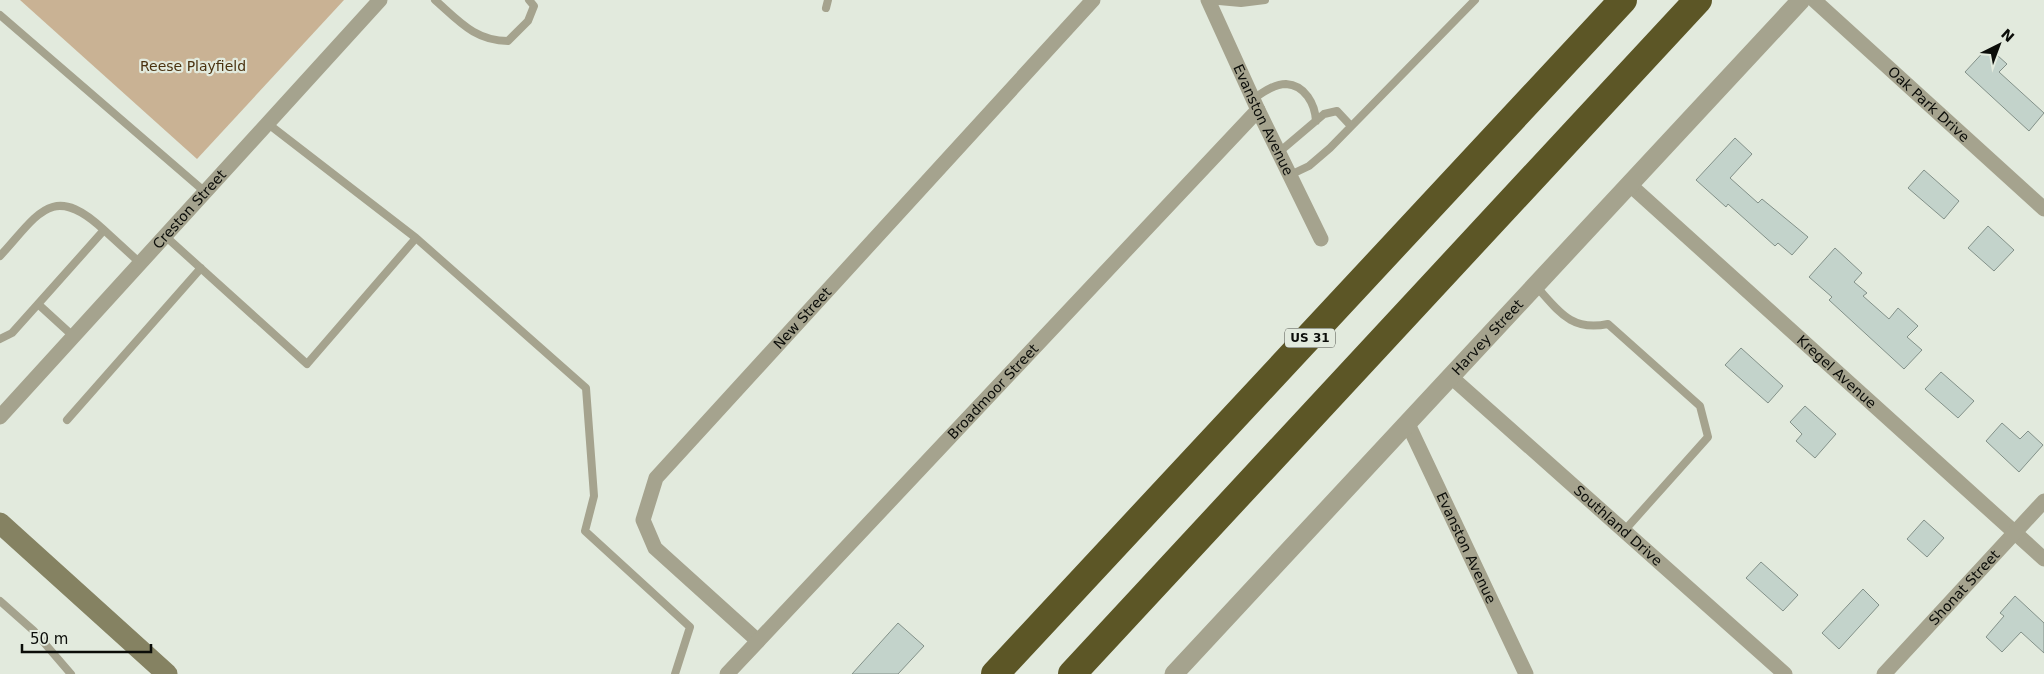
<svg xmlns="http://www.w3.org/2000/svg" width="2044" height="674" font-family="'DejaVu Sans',sans-serif">
  <style>
    .green { fill: #c9b294 }
    .building { fill: #c3d3cb; stroke: #839189 }
    .lines { fill: none; stroke-linecap: round; stroke-linejoin: round }
    .service { stroke: #a5a38e; stroke-width: 8 }
    .minor { stroke: #a5a38e; stroke-width: 15 }
    .tertiary { stroke: #a5a38e; stroke-width: 19 }
    .secondary { stroke: #858262; stroke-width: 21 }
    .motorway { stroke: #5c5626; stroke-width: 28 }
    .labels { text-anchor: middle; stroke-width: 4.5; stroke-linejoin: round; paint-order: stroke }
    .shield { fill: #e2eadd; stroke: #4c4f49; stroke-width: 1 }
    .shield-label { font-size: 12px; font-weight: bold; fill: #0b0d09 }
    .park-label { font-size: 14px; fill: #4a3210; stroke: #e2eadd }
    .street-label { font-size: 14px; fill: #0b0d09; stroke: #e2eadd }
  </style>
  <rect width="100%" height="100%" fill="#e2eadd"/>
  <path class="green" d="M 20,0 L 344,0 L 197,159 Z"/>
  <path class="building" d="M 1988,47 L 2007,64 L 1999,72 L 2044,113 L 2029,131 L 1965,72 Z
    M 1735,138 L 1752,154 L 1730,178 L 1758,203 L 1762,199 L 1808,237 L 1792,255 L 1778,243 L 1775,246 L 1728,204 L 1726,207 L 1696,180 Z
    M 1924,170 L 1959,201 L 1944,219 L 1908,188 Z
    M 1988,226 L 2014,250 L 1994,271 L 1968,248 Z
    M 1835,248 L 1862,273 L 1854,282 L 1867,293 L 1863,296 L 1889,319 L 1898,308 L 1918,326 L 1907,337 L 1922,350 L 1904,369 L 1829,300 L 1832,297 L 1809,277 Z
    M 1741,348 L 1783,386 L 1768,403 L 1725,365 Z
    M 1941,372 L 1974,401 L 1958,418 L 1925,389 Z
    M 1805,406 L 1836,434 L 1815,458 L 1796,441 L 1802,434 L 1790,422 Z
    M 2002,423 L 2020,439 L 2028,431 L 2043,445 L 2019,472 L 1986,441 Z
    M 1924,520 L 1944,538 L 1927,557 L 1907,539 Z
    M 1761,562 L 1798,595 L 1783,611 L 1746,578 Z
    M 1863,589 L 1879,605 L 1839,649 L 1822,633 Z
    M 2015,596 L 2044,623 L 2044,653 L 2021,632 L 2002,652 L 1986,637 L 2004,616 L 2000,613 Z
    M 898,623 L 924,646 L 898,674 L 852,674 Z"/>
  <g class="lines">
    <path class="service" d="M 435,0 C 459,21 475,41 508,41 L 528,21 L 534,6 L 529,0
      M 1208,0 L 1241,3 L 1265,0
      M 826,8 L 828,0
      M 0,15 L 204,191
      M 1253,99 C 1262,93 1274,84 1286,84 C 1305,85 1315,104 1316,121
      M 267,123 L 416,238 L 586,388 L 594,496 L 585,531 L 690,627 L 675,674
      M 1278,153 L 1324,114 L 1337,111 L 1351,126
      M 1290,175 L 1309,166 L 1330,148 L 1475,0
      M 164,235 L 307,364 L 416,238
      M 0,256 C 38,215 52,181 104,230
      M 1535,285 C 1558,310 1570,332 1608,324 L 1700,406 L 1708,437 L 1624,531
      M 38,304 L 104,230 L 139,262
      M 0,339 L 12,333 L 38,304 L 73,336
      M 67,420 L 201,268
      M 0,601 L 34,631 L 71,674"/>
    <g class="minor">
      <path id="s1" d="M 1208,0 L 1258,110 L 1321,239"/>
      <path id="s2" d="M 1814,0 L 2044,209"/>
      <path id="s3" d="M 1629,184 L 2044,559"/>
      <path id="s4" d="M 1450,376 L 1785,674"/>
      <path id="s5" d="M 0,417 L 380,0"/>
      <path id="s6" d="M 1407,422 L 1526,674"/>
      <path id="s7" d="M 758,641 L 655,548 L 643,520 L 656,478 L 1093,0"/>
      <path id="s8" d="M 727,674 L 1258,110"/>
      <path id="s9" d="M 1884,674 L 2044,501"/>
    </g>
    <path class="tertiary" id="s10" d="M 1174,674 L 1801,0"/>
    <path class="secondary" d="M 0,523 L 167,674"/>
    <path class="motorway" d="M 995,674 L 1623,0
      M 1072,674 L 1698,0"/>
  </g>
  <g class="labels">
    <rect class="shield" x="1285" y="328.5" width="50" height="19" rx="4"/>
    <g class="shield-label">
      <text x="1310" y="342">US 31</text>
    </g>
    <g class="park-label">
      <text x="193" y="71">Reese Playfield</text>
    </g>
    <g class="street-label">
      <text dy="5" stroke="none"><textPath href="#s2" startOffset="155">Oak Park Drive</textPath></text>
      <text dy="5" stroke="none"><textPath href="#s1" startOffset="132">Evanston Avenue</textPath></text>
      <text dy="5" stroke="none"><textPath href="#s5" startOffset="281">Creston Street</textPath></text>
      <text dy="5" stroke="none"><textPath href="#s7" startOffset="430">New Street</textPath></text>
      <text dy="5" stroke="none"><textPath href="#s10" startOffset="460">Harvey Street</textPath></text>
      <text dy="5" stroke="none"><textPath href="#s3" startOffset="280">Kregel Avenue</textPath></text>
      <text dy="5" stroke="none"><textPath href="#s8" startOffset="388">Broadmoor Street</textPath></text>
      <text dy="5" stroke="none"><textPath href="#s4" startOffset="225">Southland Drive</textPath></text>
      <text dy="5" stroke="none"><textPath href="#s6" startOffset="139">Evanston Avenue</textPath></text>
      <text dy="5" stroke="none"><textPath href="#s9" startOffset="118">Shonat Street</textPath></text>
    </g>
  </g>
  <g transform="translate(1999 45) rotate(42)" stroke="#e2eadd" stroke-width="4" paint-order="stroke">
  <path d="M0-4L9 19L0 12L-9 19Z" fill="#0b0d09"/>
  <text y="-8" font-size="14" font-weight="bold" text-anchor="middle" fill="#0b0d09">N</text>
  </g>
  <path d="M22 644v8h129v-8" fill="none" stroke="#0b0d09" stroke-width="2.5"/>
  <text x="30" y="644" font-size="15" fill="#0b0d09" stroke="#e2eadd" stroke-width="4" paint-order="stroke">50 m</text>
</svg>
